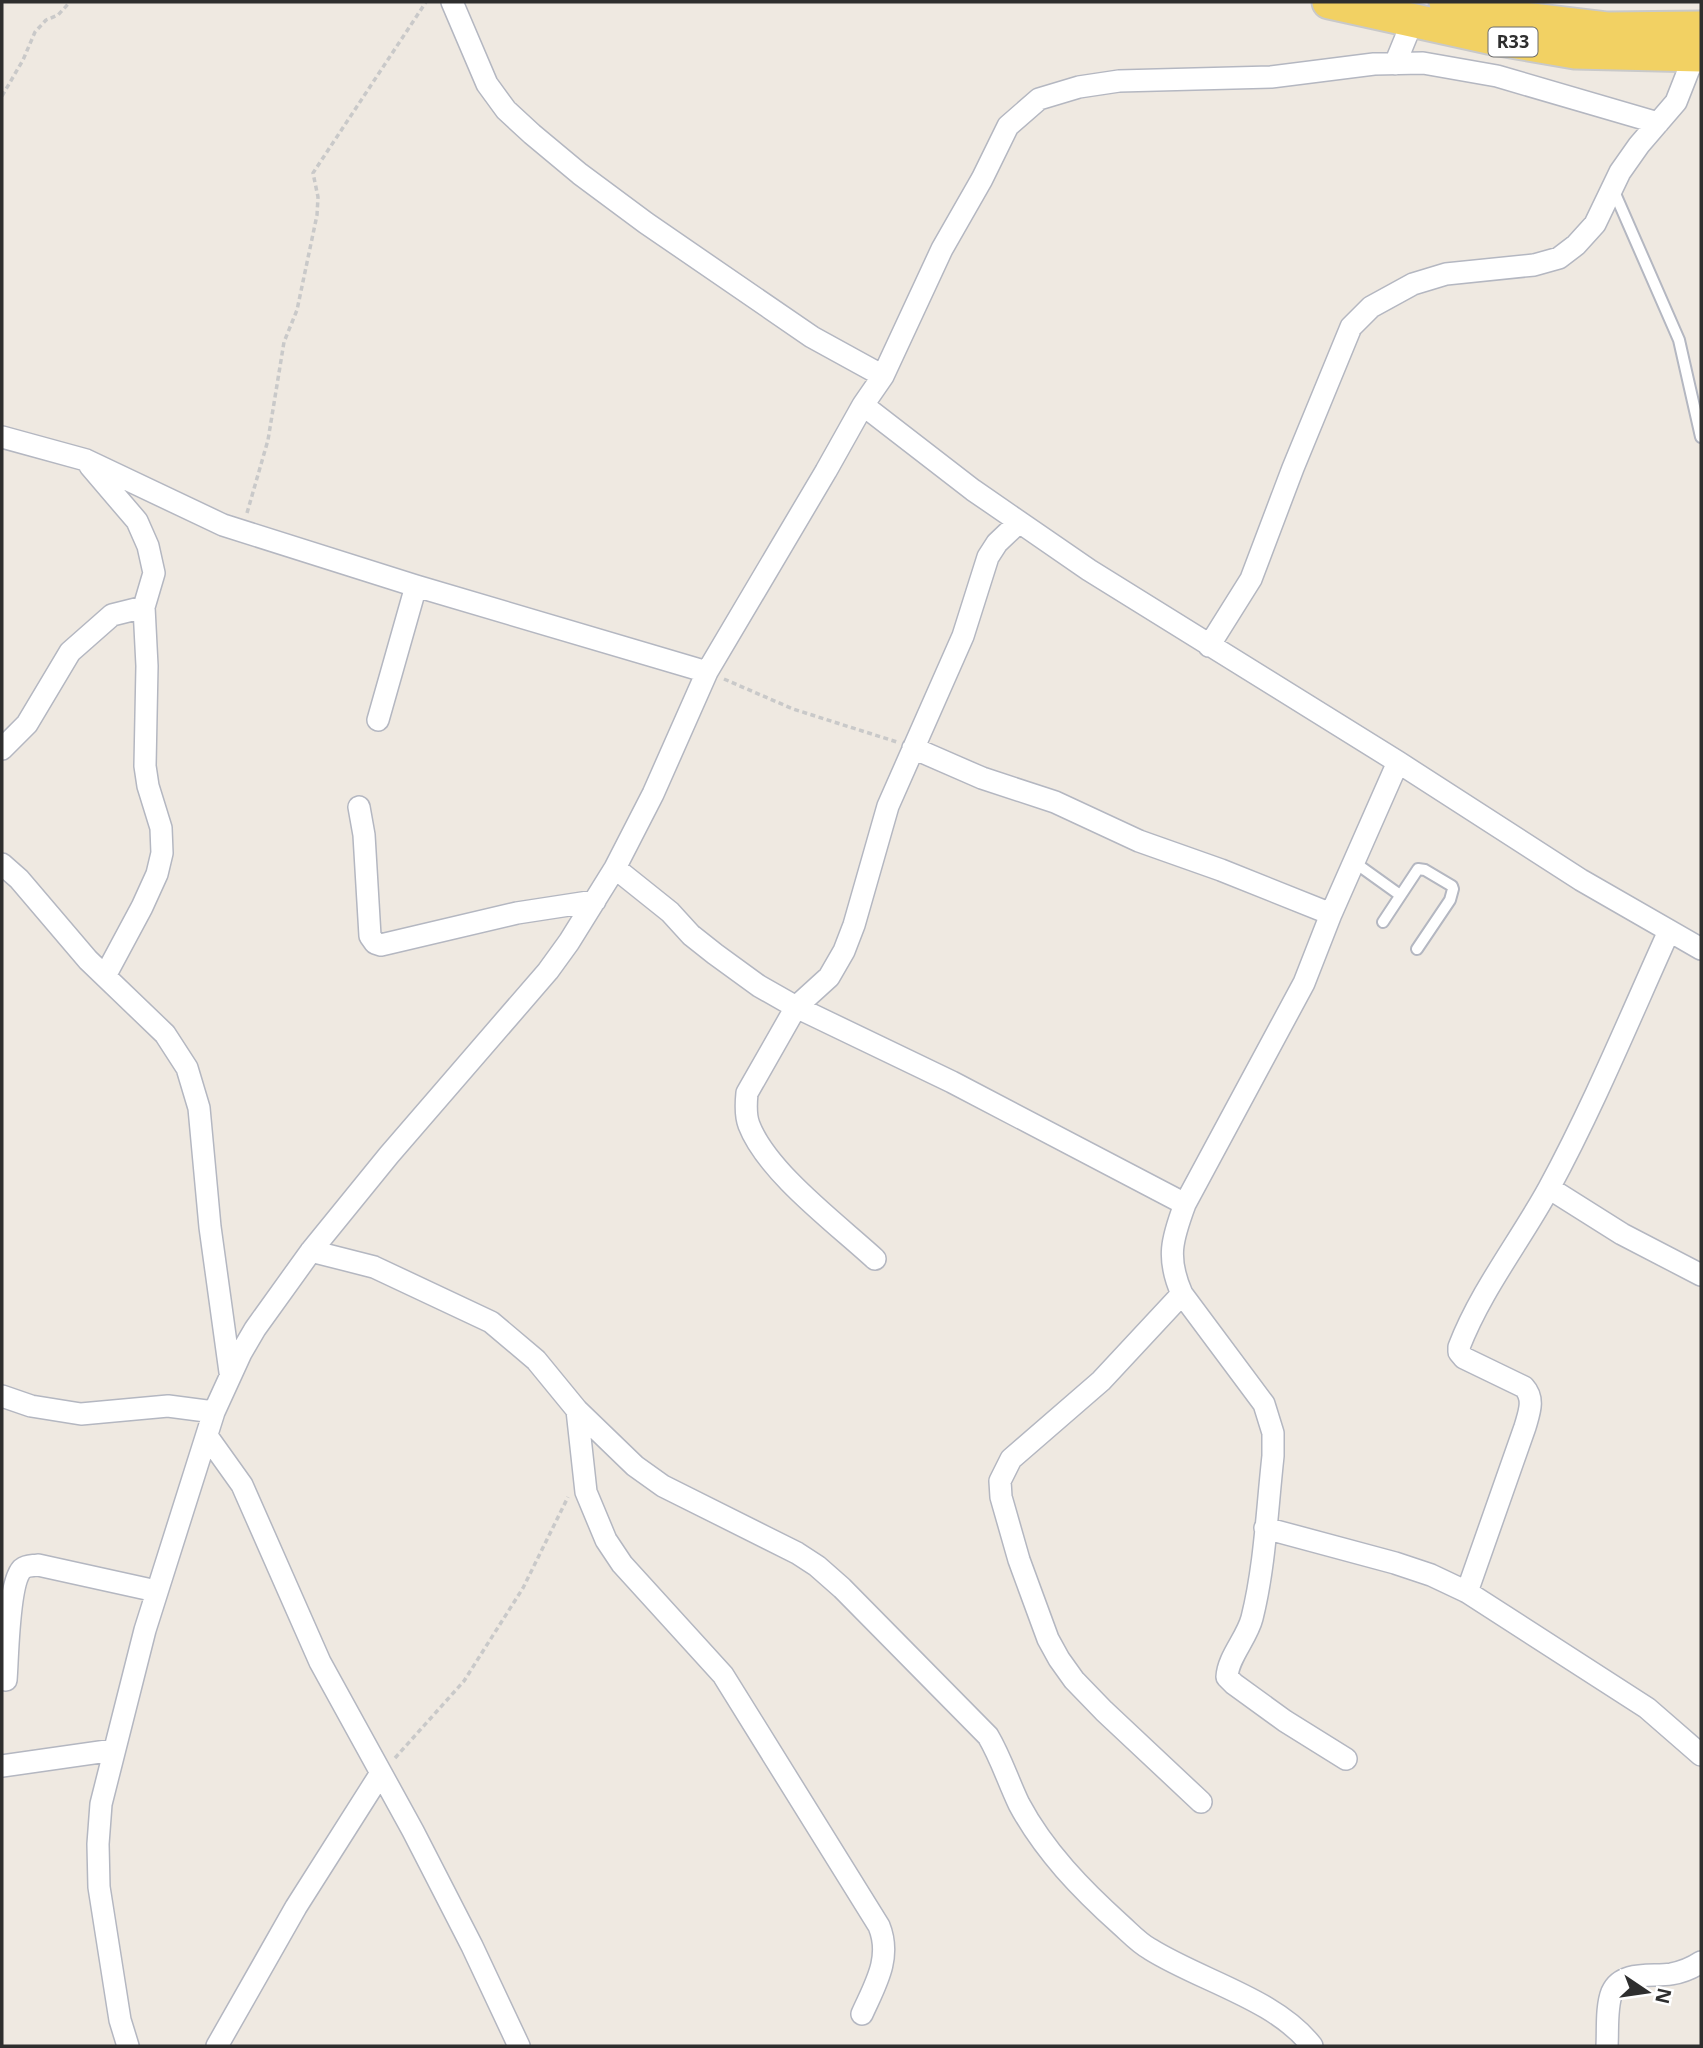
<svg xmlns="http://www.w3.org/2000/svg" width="1703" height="2048" font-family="'Noto Sans',sans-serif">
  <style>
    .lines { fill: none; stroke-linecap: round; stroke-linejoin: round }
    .service-casing { stroke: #b4b7c1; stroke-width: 14 }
    .minor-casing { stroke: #b4b7c1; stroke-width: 24 }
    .primary-casing { stroke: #c9c9c9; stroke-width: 37 }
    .path { stroke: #c9c9c9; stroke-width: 3.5; stroke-dasharray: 5 3.5; stroke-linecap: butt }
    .service { stroke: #fff; stroke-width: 10 }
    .minor { stroke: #fff; stroke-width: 21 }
    .primary { stroke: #f2d163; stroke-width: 33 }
    .labels { text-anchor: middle; stroke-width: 6; stroke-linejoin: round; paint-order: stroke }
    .shield { fill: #fff; stroke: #6d6d6d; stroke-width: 2 }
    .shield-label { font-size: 18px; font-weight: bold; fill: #2e2e2e }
  </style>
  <rect width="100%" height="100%" fill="#efe9e1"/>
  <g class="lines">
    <defs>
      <path id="service" d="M 1613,189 L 1679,340 L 1701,437
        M 1354,862 L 1400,895
        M 1383,922 L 1418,869 L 1425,870 L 1452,886 L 1453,889 L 1450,900 L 1417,949"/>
      <path id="minor" d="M 452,2 L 487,84 L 506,110 L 532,134 L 580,174 L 646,223 L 812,337 L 883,376
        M 1395,64 L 1413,20
        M 863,405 L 883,376 L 942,249 L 982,179 L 1008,126 L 1039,99 L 1079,87 L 1119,81 L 1271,77 L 1374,64 L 1423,63 L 1497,76 L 1658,123
        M 2,437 L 86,460 L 223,525 L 416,586 L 707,672
        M 90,466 L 137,521 L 148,546 L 154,573 L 144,607 L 147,666 L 145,766 L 148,786 L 161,828 L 162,853 L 157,874 L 142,907 L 105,976
        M 1209,646 L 1251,579 L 1293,468 L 1351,327 L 1371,307 L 1413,284 L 1446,274 L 1534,265 L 1559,258 L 1576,245 L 1595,224 L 1620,172 L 1639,145 L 1676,102 L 1689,69 L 1694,43
        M 378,720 L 416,586
        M 913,748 L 982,778 L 1055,802 L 1139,841 L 1221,870 L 1331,914
        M 2,749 L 27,724 L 70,652 L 112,615 L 144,607
        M 359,807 L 364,835 L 370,936 L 375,943 L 381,945 L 517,913 L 595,901
        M 2,864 L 19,879 L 88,960 L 165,1034 L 187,1068 L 199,1108 L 210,1227 L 230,1372
        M 615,868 L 670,912 L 691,935 L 715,954 L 759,986 L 796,1007 L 952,1082 L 1185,1204
        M 1549,1188 L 1622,1234 L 1701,1275
        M 311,1251 L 374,1267 L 491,1322 L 536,1360 L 577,1410 L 635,1466 L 663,1486 L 797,1553 L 817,1566 L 842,1588 L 988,1736 C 1001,1758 1008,1781 1019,1804 C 1044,1851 1082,1890 1121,1925 C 1130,1933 1139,1943 1150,1949 C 1201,1981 1276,1999 1312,2046
        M 875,1259 C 837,1224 767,1172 749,1125 C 745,1115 746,1103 747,1093 L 796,1007 L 829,977 L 844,951 L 854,925 L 888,806 L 963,636 L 988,557 L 997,543 L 1018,523
        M 1182,1294 L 1101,1381 L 1011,1459 L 1000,1481 L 1001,1497 L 1019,1560 L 1048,1639 L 1059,1659 L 1074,1680 L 1104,1711 L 1201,1802
        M 2,1396 L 31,1406 L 81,1414 L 168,1406 L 214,1412
        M 577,1410 L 586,1492 L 606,1540 L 622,1564 L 723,1675 L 879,1926 C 892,1958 875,1985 862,2014
        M 207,1436 L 242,1485 L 320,1662 L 413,1831 L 472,1946 L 519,2046
        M 1265,1528 L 1395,1563 L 1431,1575 L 1467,1592 L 1647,1708 L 1701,1755
        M 1467,1592 L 1525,1427 C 1529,1413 1535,1399 1524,1387 L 1464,1358 L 1459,1352 L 1459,1347 C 1481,1290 1520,1241 1549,1188 C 1594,1105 1630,1017 1669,931
        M 6,1680 C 8,1657 8,1584 22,1569 C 27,1565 32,1566 38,1565 L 156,1591
        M 1346,1759 L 1285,1721 L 1234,1684 L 1227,1677 C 1228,1657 1247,1638 1252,1618 C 1265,1566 1267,1510 1273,1456 L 1273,1433 L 1264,1404 L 1182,1294 C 1166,1258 1172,1239 1185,1204 L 1304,983 L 1331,914 L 1398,762
        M 2,1766 L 114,1750
        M 128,2046 L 120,2020 L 99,1887 L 98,1844 L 101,1804 L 145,1630 L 214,1412 L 241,1353 L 255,1329 L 311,1251 L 389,1155 L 548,971 L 569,942 L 615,868 L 653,794 L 707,672 L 826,471 L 863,405 L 973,490 L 1089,570 L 1398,762 L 1581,880 L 1701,949
        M 217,2046 L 296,1907 L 381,1773
        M 1607,2046 C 1608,2030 1606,2007 1612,1992 C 1622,1970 1652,1977 1671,1974 C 1682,1972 1692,1968 1701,1962"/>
      <path id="primary" d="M 1329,2 L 1488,37 L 1575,52 L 1701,55
        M 1446,2 L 1523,19 L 1607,29 L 1701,28"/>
    </defs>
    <use href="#service" class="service-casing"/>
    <use href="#minor" class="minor-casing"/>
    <use href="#primary" class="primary-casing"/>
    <path class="path" d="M 2,96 L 23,60 L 35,32 L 46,20 L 58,15 L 70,2
      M 247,513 L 268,440 L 284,342 L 297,310 L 317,215 L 318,197 L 313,173 L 426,2
      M 724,679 L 793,709 L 897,742
      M 395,1758 L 464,1681 L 523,1588 L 568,1497"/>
    <use href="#service" class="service"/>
    <use href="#minor" class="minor"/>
    <use href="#primary" class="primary"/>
  </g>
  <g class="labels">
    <rect class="shield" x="1488.5" y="27.5" width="49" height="29" rx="5"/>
    <g class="shield-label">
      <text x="1513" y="48">R33</text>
    </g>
  </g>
  <rect width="1703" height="2048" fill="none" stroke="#2e2e2e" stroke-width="7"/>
  <g transform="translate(1647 1992) rotate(103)" stroke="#ffffff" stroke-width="5" paint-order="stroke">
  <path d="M0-5L12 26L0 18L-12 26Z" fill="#2e2e2e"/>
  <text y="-10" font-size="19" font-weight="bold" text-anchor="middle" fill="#2e2e2e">N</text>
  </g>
</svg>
